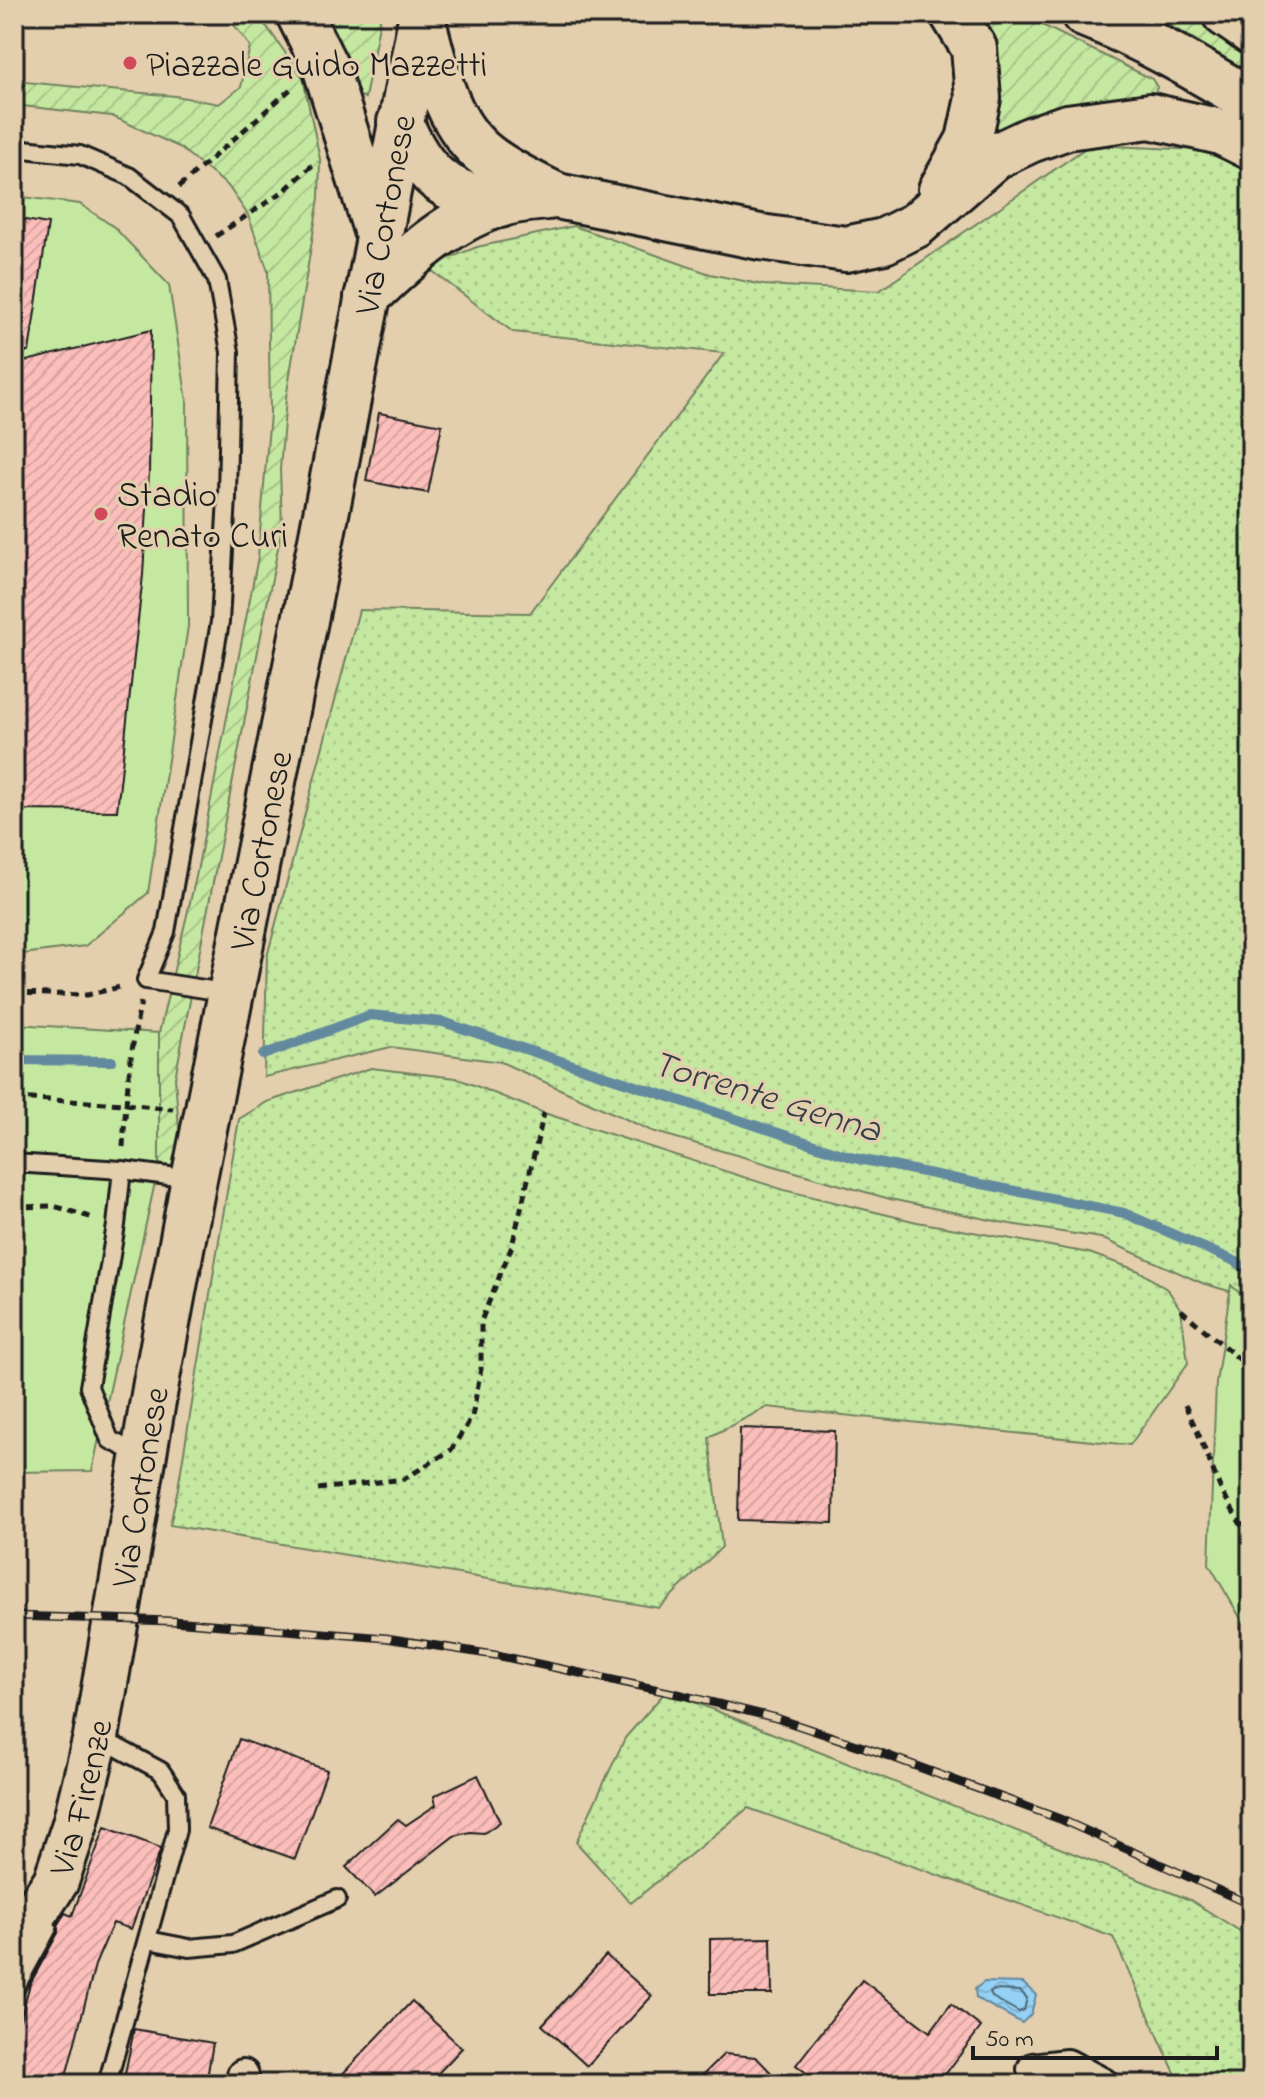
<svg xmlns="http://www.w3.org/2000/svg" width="1265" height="2098" font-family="'Indie Flower',sans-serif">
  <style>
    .grass { fill: url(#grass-dots); stroke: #70825e; stroke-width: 2 }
    .park { fill: #c5e8a1; stroke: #70825e; stroke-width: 2 }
    .garden { fill: url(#garden-furrows); stroke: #70825e; stroke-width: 2 }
    .water { fill: url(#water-waves); stroke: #64899e; stroke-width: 2 }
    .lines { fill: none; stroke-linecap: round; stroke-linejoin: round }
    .shore { stroke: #4c6473; stroke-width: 2 }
    .stream { stroke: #64899e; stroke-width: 10 }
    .building { fill: url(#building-hatch); stroke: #1c1c1c; stroke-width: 2 }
    .lane-casing { stroke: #1c1c1c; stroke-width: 22 }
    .street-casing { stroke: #1c1c1c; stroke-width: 36 }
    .secondary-casing { stroke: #1c1c1c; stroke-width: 50 }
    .path { stroke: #1c1c1c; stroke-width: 5; stroke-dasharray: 8 6; stroke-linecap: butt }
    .lane { stroke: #e3cead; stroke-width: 16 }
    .street { stroke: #e3cead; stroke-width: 30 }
    .secondary { stroke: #e3cead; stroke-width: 44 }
    .rail-casing { stroke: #1c1c1c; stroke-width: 9 }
    .rail { stroke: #e3cead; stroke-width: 6; stroke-dasharray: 18; stroke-linecap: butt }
    .poi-dot { fill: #d1495b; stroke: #e3cead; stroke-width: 3 }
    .labels { text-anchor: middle; stroke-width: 6; stroke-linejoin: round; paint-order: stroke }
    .poi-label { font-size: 36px; fill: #1c1c1c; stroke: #e3cead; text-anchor: start }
    .street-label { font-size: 36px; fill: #1c1c1c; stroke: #e3cead }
    .water-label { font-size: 38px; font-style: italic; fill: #344047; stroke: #e3cead }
  </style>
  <defs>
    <pattern id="grass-dots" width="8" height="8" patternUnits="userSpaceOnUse" patternTransform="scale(2)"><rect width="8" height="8" fill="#c5e8a1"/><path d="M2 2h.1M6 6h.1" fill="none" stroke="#a9c68a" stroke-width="1.8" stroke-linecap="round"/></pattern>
    <pattern id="garden-furrows" width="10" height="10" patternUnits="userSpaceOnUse" patternTransform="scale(2)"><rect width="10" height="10" fill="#c5e8a1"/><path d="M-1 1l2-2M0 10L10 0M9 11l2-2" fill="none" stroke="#a9c68a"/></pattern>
    <pattern id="water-waves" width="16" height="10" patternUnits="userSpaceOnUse" patternTransform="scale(2)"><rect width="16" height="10" fill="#94d1f5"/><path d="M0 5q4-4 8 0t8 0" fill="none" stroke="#7fb3d1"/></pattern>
    <pattern id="building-hatch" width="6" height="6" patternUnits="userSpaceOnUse" patternTransform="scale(2)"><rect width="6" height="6" fill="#fbbebb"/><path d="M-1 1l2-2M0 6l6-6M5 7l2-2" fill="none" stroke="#d7a3a0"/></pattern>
  </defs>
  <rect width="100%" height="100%" fill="#e3cead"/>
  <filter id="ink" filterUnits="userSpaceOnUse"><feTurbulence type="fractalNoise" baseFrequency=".0125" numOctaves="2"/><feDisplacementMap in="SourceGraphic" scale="16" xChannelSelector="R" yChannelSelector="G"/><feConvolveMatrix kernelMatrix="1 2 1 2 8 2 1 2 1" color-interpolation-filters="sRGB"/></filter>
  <g filter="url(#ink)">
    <path class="grass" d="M 1090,145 L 1200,150 L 1251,171 L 1251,1304 L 1242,1295 L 1202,1283 L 1101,1238 L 1010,1224 L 890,1199 L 652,1131 L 501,1062 L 391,1047 L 264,1077 L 267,957 L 359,610 L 530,613 L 724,353 L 513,332 L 427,267 L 477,247 L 574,226 L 710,274 L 763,285 L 879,291 Z
      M 371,1068 L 456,1078 L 544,1113 L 784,1190 L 917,1222 L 1089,1253 L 1139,1271 L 1168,1290 L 1181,1310 L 1188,1363 L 1130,1445 L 767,1407 L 709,1437 L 722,1547 L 659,1608 L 170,1525 L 178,1488 L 239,1119 L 267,1102 Z
      M 666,1691 L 1190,1900 L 1251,1938 L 1251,2084 L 1180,2084 L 1113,1937 L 748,1808 L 631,1903 L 576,1842 L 625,1738 Z"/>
    <path class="park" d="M 14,196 L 80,204 L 114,227 L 169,285 L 187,401 L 188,626 L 148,893 L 85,946 L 14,955 Z
      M 14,1024 L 159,1033 L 159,1164 L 92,1471 L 14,1472 Z
      M 1231,1285 L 1251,1304 L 1251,1636 L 1209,1564 L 1216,1383 Z"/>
    <path class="garden" d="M 226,14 L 253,14 L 267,27 L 303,78 L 320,159 L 319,198 L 286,398 L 280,469 L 282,527 L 175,1078 L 182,1168 L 159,1164 L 159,1033 L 196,877 L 258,557 L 270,414 L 268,271 L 248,215 L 228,186 L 179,147 L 112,116 L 14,105 L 14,81 L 175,96 L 219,104 L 241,87 L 250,46 Z
      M 321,14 L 381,14 L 365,98 L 351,92 Z
      M 969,14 L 1017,14 L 1028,18 L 1152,79 L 1157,87 L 1154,95 L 994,137 L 998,107 Z
      M 1148,14 L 1191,14 L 1251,57 L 1251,74 L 1191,37 Z"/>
    <path class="water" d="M 984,1982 L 1023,1983 L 1036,1995 L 1031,2014 L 1022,2023 L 976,1998 L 975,1989 Z"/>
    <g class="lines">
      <path class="shore" d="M 994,1990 L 1020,1991 L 1027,1998 L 1024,2010 L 1019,2012 L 992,1997 L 990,1993 Z"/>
      <path class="stream" d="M 263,1055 L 370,1015 L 443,1022 L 854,1158 L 1124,1213 L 1237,1262 L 1251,1274
        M 14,1060 L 112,1061"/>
    </g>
    <path class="building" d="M 14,218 L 48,224 L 29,352 L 14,351 Z
      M 151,330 L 149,474 L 143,575 L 117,811 L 14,810 L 14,559 L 18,491 L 14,431 L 14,364 Z
      M 379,413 L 442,425 L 428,493 L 366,481 Z
      M 740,1428 L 835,1431 L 833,1523 L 738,1520 Z
      M 239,1739 L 327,1770 L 295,1859 L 207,1828 Z
      M 478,1775 L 500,1822 L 484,1833 L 470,1832 L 454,1836 L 375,1897 L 346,1867 L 398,1819 L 406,1825 L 436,1805 L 434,1796 Z
      M 105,1827 L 161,1848 L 158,1856 L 131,1929 L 113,1923 L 95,1965 L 64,2084 L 14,2084 L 14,2041 L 30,1984 L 58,1933 L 58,1924 L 65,1913 L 72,1916 Z
      M 771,1938 L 772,1994 L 710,1994 L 710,1939 Z
      M 606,1955 L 652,1996 L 587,2066 L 542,2025 Z
      M 862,1980 L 930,2032 L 951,2004 L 981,2027 L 938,2084 L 821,2084 L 796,2065 Z
      M 412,2001 L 462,2048 L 428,2084 L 333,2084 Z
      M 134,2029 L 213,2043 L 206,2084 L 123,2084 Z
      M 724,2054 L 756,2057 L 782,2084 L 694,2084 Z"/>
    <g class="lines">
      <defs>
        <path id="lane" d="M 14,148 L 80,155 L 129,176 L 181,216 L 217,280 L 230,352 L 227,497 L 220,622 L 166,932 L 146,980 L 230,993
          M 14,1163 L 122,1170 L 192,1179
          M 122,1170 L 116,1225 L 89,1387 L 110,1440 L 140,1455
          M 98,1737 L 161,1771 L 176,1794 L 177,1830 L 107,2084
          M 148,1940 L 189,1948 L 233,1944 L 337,1899
          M 14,1990 L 48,1928"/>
        <path id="street" d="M 1033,2069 L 1067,2065 L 1103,2084
          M 241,2084 L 243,2075"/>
        <g id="secondary">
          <path d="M 299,14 L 325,66 L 376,230"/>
          <path d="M 1084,14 C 1143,37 1197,69 1251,101"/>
          <path d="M 1225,14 L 1251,32"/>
          <path d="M 424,25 C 436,71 447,126 488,157 C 509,173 533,184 557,196"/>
          <path d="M 400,122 C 424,177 442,190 500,205"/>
          <path d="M 941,190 L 969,140 L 978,98 L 974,48 L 953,14"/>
          <path d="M 367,297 C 406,261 448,219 501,204 C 519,199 539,198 557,196 L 760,237 L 846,249 L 884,241 L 916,225 L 994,157 L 1030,140 L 1067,127 L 1150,116 L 1221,132 L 1251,147"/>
          <path id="s1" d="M 14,1940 L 23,1931 L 56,1881 L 75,1824 L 96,1737 L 156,1383 L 194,1179 L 322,535 L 422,14"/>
        </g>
      </defs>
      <use href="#lane" class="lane-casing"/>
      <use href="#street" class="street-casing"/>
      <use href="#secondary" class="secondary-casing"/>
      <path class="path" d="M 179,187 L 292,88
        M 216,236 L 284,191 L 317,161
        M 14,993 L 87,995 L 124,986
        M 14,1098 L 125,1104 L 173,1109
        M 123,1147 C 126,1098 130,1050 141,1002
        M 14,1207 L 54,1206 L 96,1219
        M 1181,1310 L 1251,1369
        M 1185,1405 L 1198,1433 L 1221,1490 L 1251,1542
        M 318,1489 L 404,1479 L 451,1450 L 472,1417 L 481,1369 L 481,1321 L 512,1246 L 544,1113"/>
      <use href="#lane" class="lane"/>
      <use href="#street" class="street"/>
      <use href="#secondary" class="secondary"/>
      <defs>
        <path id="rail" d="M 14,1616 L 172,1621 L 386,1638 L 501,1656 L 682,1695 L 776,1718 L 878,1752 L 1060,1819 L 1251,1905"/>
      </defs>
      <use href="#rail" class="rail-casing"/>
      <use href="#rail" class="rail"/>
    </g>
  </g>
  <g class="poi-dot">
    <circle cx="130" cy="63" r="8"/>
    <circle cx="101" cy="514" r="8"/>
  </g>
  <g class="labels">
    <g class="poi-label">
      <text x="146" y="76">Piazzale Guido Mazzetti</text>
      <text x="117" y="506">Stadio<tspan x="117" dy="41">Renato Curi</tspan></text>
    </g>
    <g class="street-label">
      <text dy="13" stroke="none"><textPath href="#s1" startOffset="1772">Via Cortonese</textPath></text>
      <text dy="13" stroke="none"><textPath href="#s1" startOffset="1124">Via Cortonese</textPath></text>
      <text dy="13" stroke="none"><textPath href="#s1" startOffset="476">Via Cortonese</textPath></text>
      <text dy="13" stroke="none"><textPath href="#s1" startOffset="160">Via Firenze</textPath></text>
    </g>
    <g class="water-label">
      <text transform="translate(767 1095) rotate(17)" y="13">Torrente Genna</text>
    </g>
  </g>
  <rect width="1265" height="2098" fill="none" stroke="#e3cead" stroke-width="48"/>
  <rect x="24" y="24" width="1217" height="2050" fill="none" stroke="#1c1c1c" stroke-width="3" filter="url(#ink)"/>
  <path d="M973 2046v12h244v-12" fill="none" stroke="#1c1c1c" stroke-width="4"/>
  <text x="985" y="2046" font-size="24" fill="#1c1c1c" stroke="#e3cead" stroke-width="6" paint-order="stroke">50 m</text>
</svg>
